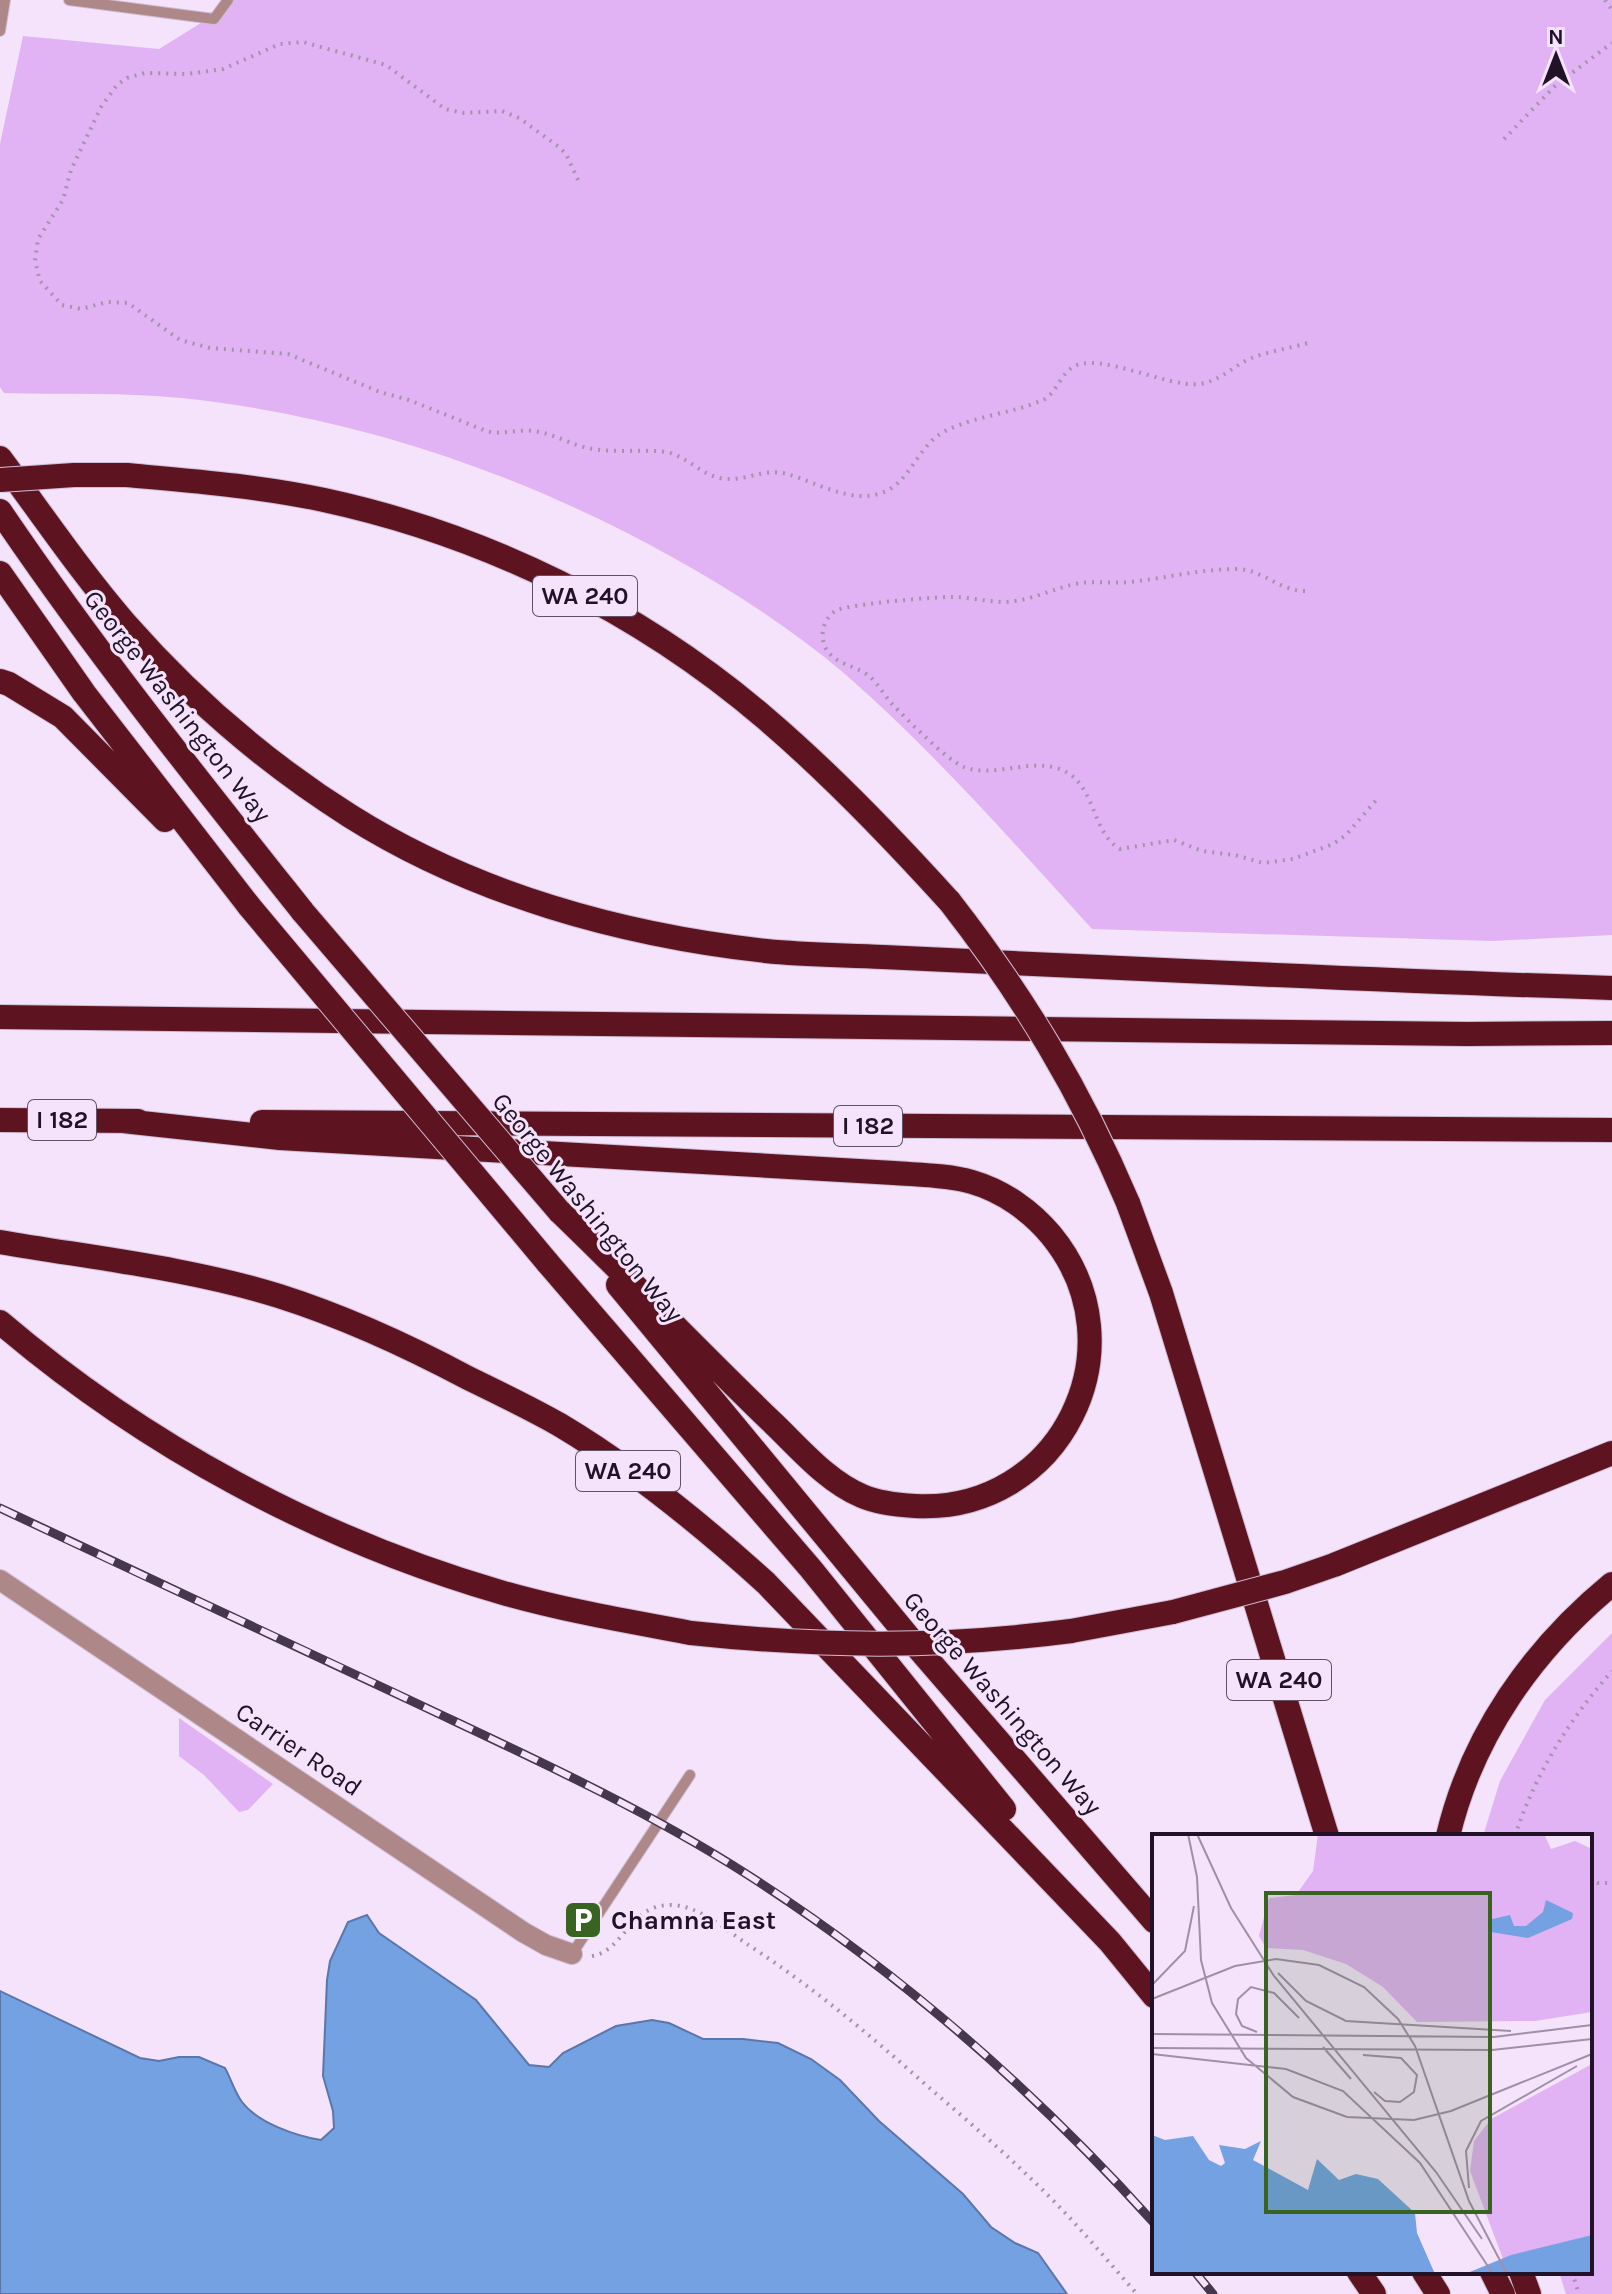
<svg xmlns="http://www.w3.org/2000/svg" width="1612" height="2294" font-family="Karla,sans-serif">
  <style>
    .green { fill: #e1b2f4 }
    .water { fill: #73a1e1; stroke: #5b76aa; stroke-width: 2 }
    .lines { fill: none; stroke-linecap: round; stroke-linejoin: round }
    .service-casing { stroke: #cebdd5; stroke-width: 12 }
    .minor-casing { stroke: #cebdd5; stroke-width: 22 }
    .motorway-casing { stroke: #cebdd5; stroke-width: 26 }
    .path { stroke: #a393aa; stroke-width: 4; stroke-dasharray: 2 6; stroke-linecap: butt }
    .service { stroke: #ae8788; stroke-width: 10 }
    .minor { stroke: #ae8788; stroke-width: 20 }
    .motorway { stroke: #5e1320; stroke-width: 24 }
    .rail-casing { stroke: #47374d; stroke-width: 9 }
    .rail { stroke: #f4e3fb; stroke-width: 6; stroke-dasharray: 18; stroke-linecap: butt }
    .motorway-bridge-casing { stroke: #cebdd5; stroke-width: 26; stroke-linecap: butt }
    .motorway-bridge { stroke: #5e1320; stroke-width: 24 }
    .labels { text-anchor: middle; stroke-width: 6; stroke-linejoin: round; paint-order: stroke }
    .shield { fill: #f4e3fb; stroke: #615167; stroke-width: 2 }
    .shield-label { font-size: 24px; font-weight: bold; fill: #221228 }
    .street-label { font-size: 26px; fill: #221228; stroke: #f4e3fb }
    .poi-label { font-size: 26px; font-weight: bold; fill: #221228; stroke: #f4e3fb; text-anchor: start }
    .inset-road { fill: none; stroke: #a08fa7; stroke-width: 2 }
    .view { fill: #386320; fill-opacity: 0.15; stroke: #386320; stroke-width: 4 }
    .inset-edge { fill: none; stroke: #221228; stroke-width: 4 }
  </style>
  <rect width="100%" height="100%" fill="#f4e3fb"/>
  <path class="green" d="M 227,0 L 1612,0 L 1612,935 L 1492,941 L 1092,929 C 1012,841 934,752 845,674 C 792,629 733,591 672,557 C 521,473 354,416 181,398 C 123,392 62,395 4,393 L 0,387 L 0,144 L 23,36 L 159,49 L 217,13 Z
    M 1612,1633 L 1612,2294 L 1566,2294 L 1559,2272 L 1590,2272 L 1590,1836 L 1483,1836 L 1500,1781 L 1545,1700 Z
    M 179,1718 L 273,1784 L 248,1810 L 239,1812 L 204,1775 L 179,1756 Z"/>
  <path class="water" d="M 367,1915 L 379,1933 L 476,2000 L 529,2065 L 549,2067 L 563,2053 L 616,2026 L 652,2020 L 669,2023 L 703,2039 L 743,2039 L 778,2043 L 811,2059 L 840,2080 L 879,2121 L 963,2194 L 991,2227 L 1015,2243 L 1038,2253 L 1067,2294 L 0,2294 L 0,1991 L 140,2058 L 159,2061 L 179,2057 L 199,2057 L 225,2068 C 231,2079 235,2093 242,2102 C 258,2123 296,2136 321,2140 L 334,2128 L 333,2111 L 323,2076 L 327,1980 L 330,1961 L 348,1922 Z"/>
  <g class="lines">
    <defs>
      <path id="service" d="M 69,0 L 214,19 L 228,0
        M 0,31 L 5,0
        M 572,1954 L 690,1775"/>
      <path id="minor" d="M 0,1580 L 523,1932 L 546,1945 L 572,1954"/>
      <path id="motorway" d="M 0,458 C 41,513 80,571 125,623 C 190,697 266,763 350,816 C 474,894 621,935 766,951 C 805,955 844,955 883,957 C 955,960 1027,964 1099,967 C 1270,975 1441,983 1612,988
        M 126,475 C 192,481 259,486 324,500 C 486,535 640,611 765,718 C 832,775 892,838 950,902
        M 0,511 C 94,650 199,781 303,912
        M 0,573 L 84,693 L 249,906
        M 0,681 L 9,684 L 63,717 L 165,820
        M 0,1017 L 1467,1034 L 1612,1033
        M 0,1120 L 138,1121
        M 123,1121 L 280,1138 L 894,1173 C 920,1175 947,1175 972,1182 C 1003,1191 1031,1211 1051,1235 C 1143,1347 1060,1514 915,1506 C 897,1505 878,1503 862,1496 C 828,1482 800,1449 774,1424 C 701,1354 632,1281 559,1211
        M 262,1122 L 1612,1130
        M 1128,1203 L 1161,1293 L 1327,1836
        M 0,1242 C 93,1258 189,1268 279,1296 C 345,1317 408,1346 468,1378 C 499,1393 530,1408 560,1425 C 634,1469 702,1525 766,1583 L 1110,1942 L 1154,1996
        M 547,1262 L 811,1569 L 1004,1809
        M 618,1285 L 911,1640 L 1154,1921
        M 0,1322 C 144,1445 318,1539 500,1592 C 562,1610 627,1621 691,1633
        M 1334,1565 L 1612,1453
        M 1071,1631 L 1173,1612
        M 1448,1836 C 1472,1735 1533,1649 1612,1584
        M 1359,2272 L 1374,2294
        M 1424,2272 L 1438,2294
        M 1492,2272 L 1503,2294
        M 1521,2272 L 1529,2294"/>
    </defs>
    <use href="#service" class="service-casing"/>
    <use href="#minor" class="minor-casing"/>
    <use href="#motorway" class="motorway-casing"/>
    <path class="path" d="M 1605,0 L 1612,10
      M 1504,139 L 1557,84 L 1612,43
      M 578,180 L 566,154 L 559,147 L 519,118 L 502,111 L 464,113 L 445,109 L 386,65 L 303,42 L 280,44 L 223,69 L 187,74 L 145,73 L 127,78 L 117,85 L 101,107 L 71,170 L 63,200 L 38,239 L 35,261 L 40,281 L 62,305 L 81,309 L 107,302 L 128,303 L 180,340 L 210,348 L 288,354 L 380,392 L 409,400 L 486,431 C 502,435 518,429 534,431 C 555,434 573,446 593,449 C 617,453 642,449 666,452 C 688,456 703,478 727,479 C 748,480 765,468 787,474 C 815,482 852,504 881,493 C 907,485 915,454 936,437 C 962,417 1014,414 1045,399 C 1057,391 1061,374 1073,367 C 1098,351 1168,388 1199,384 C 1220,382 1235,364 1254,357 C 1271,351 1290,348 1308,343
      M 1305,591 C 1280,591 1263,570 1238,569 C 1201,569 1166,578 1130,582 C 1111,584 1093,580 1075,584 C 1052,589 1030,601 1005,602 C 989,602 973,598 957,597 C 940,596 851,604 837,610 C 821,619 817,643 832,656 C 842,665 858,667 869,676 C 878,683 884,695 892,704 C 907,719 946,760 964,767 C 997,780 1038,752 1071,775 C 1096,794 1093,833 1120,849 L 1174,840 L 1202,851 L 1235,855 L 1263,863 L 1293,859 L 1333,844 L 1346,835 L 1378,798
      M 1515,1836 C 1535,1774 1569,1720 1612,1671
      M 1590,1879 L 1598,1883 L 1612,1883
      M 592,1956 C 624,1951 629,1905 670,1905 C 700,1905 727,1931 750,1946 C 814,1988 870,2035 926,2085 C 975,2127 1025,2170 1069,2217 C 1092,2242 1114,2268 1137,2294
      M 1572,2272 L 1579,2294"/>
    <use href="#service" class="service"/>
    <use href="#minor" class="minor"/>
    <use href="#motorway" class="motorway"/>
    <defs>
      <path id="rail" d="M 0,1508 C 139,1574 279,1638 418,1704 C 530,1757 643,1808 748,1875 C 900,1972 1033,2089 1154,2223
        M 1195,2272 L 1213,2294"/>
    </defs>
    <use href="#rail" class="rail-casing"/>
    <use href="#rail" class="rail"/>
    <defs>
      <path id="motorway-bridge" d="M 0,480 L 74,475 L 126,475
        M 950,902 C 1024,997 1081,1092 1128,1203
        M 249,906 L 547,1262
        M 303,912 L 559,1211
        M 1173,1612 L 1285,1582 L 1334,1565
        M 691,1633 C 822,1647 940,1648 1071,1631"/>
    </defs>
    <use href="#motorway-bridge" class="motorway-bridge-casing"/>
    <use href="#motorway-bridge" class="motorway-bridge"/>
  </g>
  <defs>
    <symbol id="parking-square" viewBox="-11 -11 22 22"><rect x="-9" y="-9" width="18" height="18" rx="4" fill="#386320" stroke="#f4e3fb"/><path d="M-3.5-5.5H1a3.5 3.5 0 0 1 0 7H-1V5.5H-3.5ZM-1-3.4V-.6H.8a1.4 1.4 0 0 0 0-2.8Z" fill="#fff"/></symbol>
  </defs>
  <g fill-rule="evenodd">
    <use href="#parking-square" x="561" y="1898" width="44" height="44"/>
  </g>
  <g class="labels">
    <g class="shield">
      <rect x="533" y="576" width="104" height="40" rx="6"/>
      <rect x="28" y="1100" width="68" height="40" rx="6"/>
      <rect x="834" y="1106" width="68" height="40" rx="6"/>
      <rect x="576" y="1451" width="104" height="40" rx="6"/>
      <rect x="1227" y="1660" width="104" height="40" rx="6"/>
    </g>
    <g class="shield-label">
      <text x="585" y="604">WA 240</text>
      <text x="62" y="1128">I 182</text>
      <text x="868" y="1134">I 182</text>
      <text x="628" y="1479">WA 240</text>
      <text x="1279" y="1688">WA 240</text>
    </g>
    <g class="street-label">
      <text transform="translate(178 706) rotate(52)" y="9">George Washington Way</text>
      <text transform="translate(588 1207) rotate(51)" y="9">George Washington Way</text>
      <text transform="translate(1003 1703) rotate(49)" y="9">George Washington Way</text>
      <text transform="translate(299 1749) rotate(34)" y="9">Carrier Road</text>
    </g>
    <g class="poi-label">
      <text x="611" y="1929">Chamna East</text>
    </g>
  </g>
  <g transform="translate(1152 1834)">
    <rect width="440" height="440" fill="#f4e3fb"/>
    <path d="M 166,0 L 370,0 L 393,2 L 399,15 L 423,7 L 440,15 L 440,178 L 383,187 L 265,188 L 231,153 L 194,130 L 151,116 L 114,114 L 107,102 L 117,64 L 144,61 L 161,37 ZM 440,230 L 440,401 L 351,425 L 318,337 L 322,307 L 339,285 Z" fill="#e1b2f4"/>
    <path d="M 394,66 L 421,79 L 420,85 L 376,104 L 339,98 L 336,86 L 358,81 L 362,92 L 374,92 L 391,78 ZM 0,301 L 13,306 L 41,302 L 57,326 L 69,332 L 73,329 L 67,311 L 93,315 L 109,307 L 101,326 L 156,356 L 165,325 L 187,346 L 204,340 L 226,345 L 263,379 L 265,399 L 283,440 L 0,440 ZM 440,401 L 440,440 L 313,440 L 359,421 Z" fill="#73a1e1"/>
    <path class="inset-road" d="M 36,0 L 45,43 L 49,126 L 60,169 L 94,224 L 141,263 L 195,283 L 262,286 L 299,277 L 440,220M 45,0 L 79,74 L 122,142 L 284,338 L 330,405M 126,139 L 154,167 L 194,187 L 359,197M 0,151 L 33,117 L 42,72M 0,165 L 83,132 L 124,125 L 167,131 L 212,153 L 246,185 L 263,212 L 317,367 L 355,440M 105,198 L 90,192 L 84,180 L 86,165 L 99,153 L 122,159 L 147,184M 0,200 L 342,203 L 440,191M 171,213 L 199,245M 0,214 L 340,216 L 440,205M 0,220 L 134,235 L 191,257 L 268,329 L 341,440M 211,221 L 249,224 L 265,241 L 262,258 L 248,268 L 233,267 L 222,258M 317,354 L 314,317 L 329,287 L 425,232"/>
    <path class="view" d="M 114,59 L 338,59 L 338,378 L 114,378 Z"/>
    <rect width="440" height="440" class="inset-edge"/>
  </g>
  <g transform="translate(1556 56)" stroke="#f4e3fb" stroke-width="6" paint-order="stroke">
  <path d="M0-6L14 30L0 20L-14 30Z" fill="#221228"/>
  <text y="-12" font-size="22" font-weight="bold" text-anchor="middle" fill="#221228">N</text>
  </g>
</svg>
